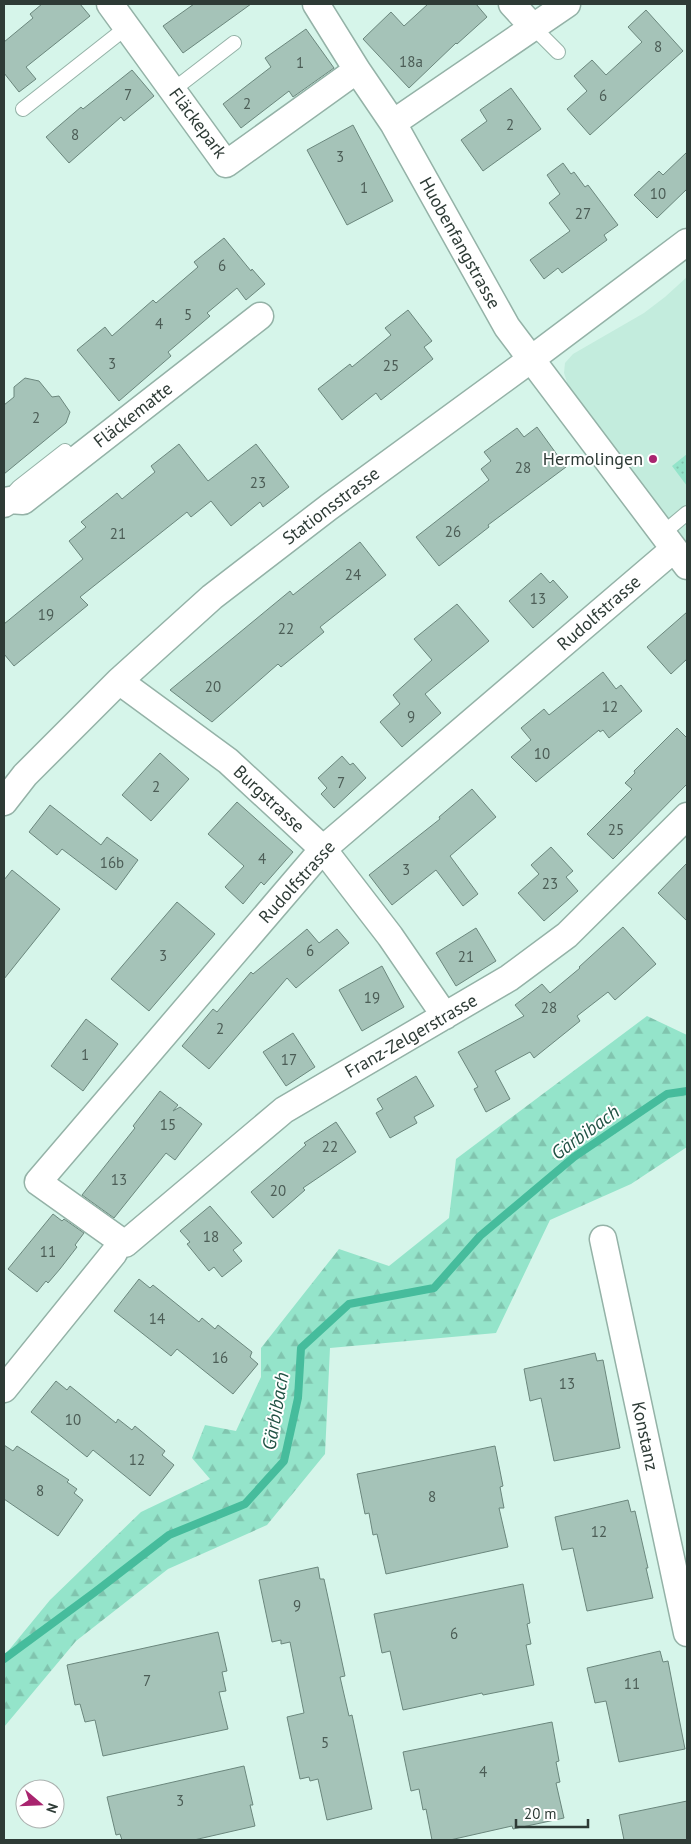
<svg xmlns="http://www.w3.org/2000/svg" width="691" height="1844" font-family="'PT Sans',sans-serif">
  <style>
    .built { fill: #c3ecdd }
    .forest { fill: url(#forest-firs) }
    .park { fill: url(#park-dots) }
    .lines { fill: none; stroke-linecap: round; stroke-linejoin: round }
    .stream { stroke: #46bc9c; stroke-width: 8 }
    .building { fill: #a5c3b8; stroke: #6b877d }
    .lane-casing { stroke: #94b2a7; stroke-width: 16 }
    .street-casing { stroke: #94b2a7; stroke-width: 29 }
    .lane { stroke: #fff; stroke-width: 14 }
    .street { stroke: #fff; stroke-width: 26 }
    .poi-dot { fill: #a9246f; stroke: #fff; stroke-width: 2 }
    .labels { text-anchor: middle; stroke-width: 4; stroke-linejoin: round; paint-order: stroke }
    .number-label { font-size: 15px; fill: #4c5d56 }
    .street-label { font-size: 18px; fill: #2e3b36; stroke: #fff }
    .poi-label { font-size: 18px; fill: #2e3b36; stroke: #fff; text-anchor: end }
    .water-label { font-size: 19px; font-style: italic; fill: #215244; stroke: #fff }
  </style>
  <defs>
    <pattern id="forest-firs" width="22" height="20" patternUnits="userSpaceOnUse" patternTransform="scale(1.25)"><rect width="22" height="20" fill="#94e4ca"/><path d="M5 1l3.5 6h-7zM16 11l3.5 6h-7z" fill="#80c4ae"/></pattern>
    <pattern id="park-dots" width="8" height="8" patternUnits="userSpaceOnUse" patternTransform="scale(1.25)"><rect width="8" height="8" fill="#94e4ca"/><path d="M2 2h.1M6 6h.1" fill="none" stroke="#80c4ae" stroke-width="1.8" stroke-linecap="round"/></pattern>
  </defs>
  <rect width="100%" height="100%" fill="#d6f5ea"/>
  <path class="built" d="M 687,277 L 687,550 L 562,385 L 567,382 L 564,373 L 565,363 L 573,354 L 644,313 L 665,297 Z"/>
  <path class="forest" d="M 647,1016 L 687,1035 L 687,1147 L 631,1184 L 550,1220 L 496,1333 L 330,1348 L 325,1454 L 267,1525 L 168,1569 L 76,1641 L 4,1727 L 4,1656 L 50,1600 L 141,1512 L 210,1479 L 192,1458 L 205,1425 L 236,1431 L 261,1377 L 261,1348 L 339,1249 L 389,1266 L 449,1218 L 456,1159 Z"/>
  <path class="park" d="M 687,454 L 687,486 L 672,466 Z"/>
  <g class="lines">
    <path class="stream" d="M 4,1659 L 95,1592 L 169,1535 L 245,1504 L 284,1461 L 298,1398 L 301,1348 L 349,1304 L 434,1288 L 480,1236 L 574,1157 L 667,1094 L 687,1091"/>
  </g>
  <path class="building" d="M 42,4 L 80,4 L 90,16 L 26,67 L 36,79 L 19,92 L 4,73 L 4,42 L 33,18 L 30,14 Z
    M 194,4 L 251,4 L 183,53 L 163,26 Z
    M 428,4 L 476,4 L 487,17 L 457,44 L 456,43 L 409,88 L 363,39 L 391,12 L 404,26 Z
    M 646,10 L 683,51 L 590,135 L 567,109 L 587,91 L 574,76 L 592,60 L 606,75 L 642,42 L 628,27 Z
    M 306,29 L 334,68 L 293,97 L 289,91 L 241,128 L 223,104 L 271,67 L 265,58 Z
    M 132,70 L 154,96 L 124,121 L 121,117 L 69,163 L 46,137 L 81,107 L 83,109 Z
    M 511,88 L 541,129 L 483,171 L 461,140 L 487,121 L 480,110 Z
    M 353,125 L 393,201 L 347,225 L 307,150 Z
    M 687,152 L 687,189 L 657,218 L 634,195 L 659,171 L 663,175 Z
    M 563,163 L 571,174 L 574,172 L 585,187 L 588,185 L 618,225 L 604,235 L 607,240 L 562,273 L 558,268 L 544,279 L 530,260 L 570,231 L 549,203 L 560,194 L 547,175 Z
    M 224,238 L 251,271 L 252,269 L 265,284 L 246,300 L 237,288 L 207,313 L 210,316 L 168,352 L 171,356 L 119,401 L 77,350 L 105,327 L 112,336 L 153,300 L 156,303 L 198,267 L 194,262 Z
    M 408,310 L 432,341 L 424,347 L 433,359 L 381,400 L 376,393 L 342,420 L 318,389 L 350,364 L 352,367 L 391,335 L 385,328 Z
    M 25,378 L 39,381 L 52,397 L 59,396 L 70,412 L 66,423 L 4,474 L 4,405 L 14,397 L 14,387 Z
    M 537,427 L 566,467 L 488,525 L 489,527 L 439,566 L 416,537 L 489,480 L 481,469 L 491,461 L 484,452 L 517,428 L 524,437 Z
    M 179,444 L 208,481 L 256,444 L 289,487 L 263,507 L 260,502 L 231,526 L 211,501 L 191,517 L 187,512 L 80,597 L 88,605 L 14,666 L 4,654 L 4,624 L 83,559 L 69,541 L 86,527 L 81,522 L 117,493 L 122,499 L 155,472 L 151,466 Z
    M 360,542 L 386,575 L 320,627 L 324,632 L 281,667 L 278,664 L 212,722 L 170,690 L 290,591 L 293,595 Z
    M 541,573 L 550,583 L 553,580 L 568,597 L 533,628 L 509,601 Z
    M 457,604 L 489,641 L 425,694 L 441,713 L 402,747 L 380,722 L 400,704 L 393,695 L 432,660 L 414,639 Z
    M 687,612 L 687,659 L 671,674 L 647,647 Z
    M 603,672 L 616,689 L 621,685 L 642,711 L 609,738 L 603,730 L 600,732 L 599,730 L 536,782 L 511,757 L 531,740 L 521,728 L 544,709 L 549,715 Z
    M 677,728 L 687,738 L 687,784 L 613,859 L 587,834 L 632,789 L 625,783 L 635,773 L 634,771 Z
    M 160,753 L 189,779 L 151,821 L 122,795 Z
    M 342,756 L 350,765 L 353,763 L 366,778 L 334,808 L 321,794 L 327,788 L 318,778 Z
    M 472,789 L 496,817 L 450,856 L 478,894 L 463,906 L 436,870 L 392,905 L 369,875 L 440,819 L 439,817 Z
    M 237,802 L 293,852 L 264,885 L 261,882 L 243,904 L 225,887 L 244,866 L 208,834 Z
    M 50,805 L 101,845 L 107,837 L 138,860 L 116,890 L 62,849 L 57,855 L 29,832 Z
    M 551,847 L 573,871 L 566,877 L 578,891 L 544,921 L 518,893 L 539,874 L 531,865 Z
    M 687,863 L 687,921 L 658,893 Z
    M 12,870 L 60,909 L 4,979 L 4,880 Z
    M 177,902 L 215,934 L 149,1011 L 111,979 Z
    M 623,927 L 656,964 L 615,1000 L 608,992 L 577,1016 L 580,1021 L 534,1058 L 530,1052 L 495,1071 L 510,1099 L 486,1112 L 474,1089 L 478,1087 L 458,1052 L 524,1016 L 515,1005 L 542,984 L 550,993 L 580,968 L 579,967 Z
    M 476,928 L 496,961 L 456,986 L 436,953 Z
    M 307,929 L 319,943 L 337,929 L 349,943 L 296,988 L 287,978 L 209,1069 L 182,1046 L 213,1009 L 217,1012 L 251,972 L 253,974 Z
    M 382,966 L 404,1007 L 362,1031 L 339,990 Z
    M 86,1019 L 118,1044 L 83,1091 L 51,1066 Z
    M 293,1033 L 315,1067 L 286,1086 L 263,1052 Z
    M 416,1076 L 434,1106 L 414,1117 L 417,1123 L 390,1138 L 376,1113 L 383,1109 L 377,1099 Z
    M 160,1091 L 178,1105 L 173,1111 L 180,1107 L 202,1124 L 175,1160 L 166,1153 L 114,1218 L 82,1195 L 135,1128 L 133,1126 Z
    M 336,1122 L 356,1152 L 303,1188 L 305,1190 L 273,1218 L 251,1192 L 306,1145 L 304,1143 Z
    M 210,1206 L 242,1243 L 233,1250 L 242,1261 L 222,1277 L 214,1267 L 209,1271 L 187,1244 L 190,1242 L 180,1231 Z
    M 53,1214 L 62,1221 L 64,1219 L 84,1233 L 75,1245 L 77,1247 L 60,1269 L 48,1283 L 46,1281 L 37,1292 L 8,1269 Z
    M 139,1279 L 150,1288 L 153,1285 L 199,1322 L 202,1318 L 215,1329 L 218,1325 L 252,1352 L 250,1357 L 258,1364 L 233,1394 L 177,1349 L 171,1356 L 114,1311 Z
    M 595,1353 L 597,1361 L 603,1360 L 620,1448 L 554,1461 L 541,1398 L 530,1401 L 524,1369 Z
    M 56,1381 L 67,1390 L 70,1386 L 116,1423 L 118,1419 L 132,1430 L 135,1426 L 165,1451 L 162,1455 L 174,1465 L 150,1496 L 93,1450 L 87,1457 L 31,1412 Z
    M 4,1445 L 13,1451 L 17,1446 L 69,1480 L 67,1482 L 77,1489 L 74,1493 L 83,1500 L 58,1536 L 4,1499 Z
    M 495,1446 L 503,1486 L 500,1487 L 504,1508 L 499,1508 L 508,1547 L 386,1574 L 377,1534 L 373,1535 L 369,1513 L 365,1514 L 357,1474 Z
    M 628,1500 L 631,1512 L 635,1511 L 648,1568 L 646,1568 L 653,1598 L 587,1611 L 573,1548 L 562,1550 L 555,1517 Z
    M 318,1567 L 320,1579 L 324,1579 L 345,1676 L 340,1677 L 349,1716 L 352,1715 L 372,1809 L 327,1820 L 318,1779 L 310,1781 L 309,1777 L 300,1779 L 287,1717 L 304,1713 L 290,1642 L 281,1644 L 281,1640 L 272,1642 L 259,1580 Z
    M 523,1584 L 530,1623 L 527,1624 L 531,1644 L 526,1645 L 534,1685 L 483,1695 L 482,1693 L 403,1710 L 390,1651 L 382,1653 L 374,1614 Z
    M 218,1632 L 227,1671 L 222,1672 L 226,1691 L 219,1692 L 228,1729 L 103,1756 L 95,1720 L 85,1722 L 80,1704 L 75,1705 L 67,1665 Z
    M 660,1651 L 663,1662 L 668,1661 L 685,1749 L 619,1762 L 606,1701 L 595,1703 L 587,1668 Z
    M 552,1722 L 559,1761 L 556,1762 L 560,1782 L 556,1783 L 564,1818 L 513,1829 L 512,1826 L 450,1840 L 432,1840 L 426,1809 L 423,1810 L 419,1789 L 411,1791 L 403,1752 Z
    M 244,1766 L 253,1805 L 250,1805 L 255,1826 L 194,1840 L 122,1840 L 120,1834 L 116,1835 L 107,1797 Z
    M 687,1801 L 687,1840 L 624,1840 L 619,1815 Z"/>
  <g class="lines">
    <defs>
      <path id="lane" d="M 533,27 L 558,52
        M 173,90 L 234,43
        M 23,109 L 127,27
        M 8,499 L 19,487 L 65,451
        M 662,534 L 687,513"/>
      <path id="street" d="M 110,4 L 226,164 L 357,70
        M 316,4 L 357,70 L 393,123 L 507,327 L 687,566
        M 512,4 L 533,27
        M 393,123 L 567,4
        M 4,504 L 9,500 L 23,501 L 260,316
        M 674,549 L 323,849 L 38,1182 L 125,1244 L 284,1110 L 509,978 L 567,935 L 687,816
        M 119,681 L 228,761 L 323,849 L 390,936 L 445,1016
        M 4,802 L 25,775 L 119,681 L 212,597 L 329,507 L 530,360 L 687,242
        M 603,1239 L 687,1633
        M 4,1389 L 114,1253"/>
    </defs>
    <use href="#lane" class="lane-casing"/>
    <use href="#street" class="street-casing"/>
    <use href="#lane" class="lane"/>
    <use href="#street" class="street"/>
  </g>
  <circle class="poi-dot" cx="653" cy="459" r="5"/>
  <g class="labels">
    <g class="number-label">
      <text x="658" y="52">8</text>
      <text x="411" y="67">18a</text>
      <text x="300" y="68">1</text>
      <text x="128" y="100">7</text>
      <text x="603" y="101">6</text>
      <text x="247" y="109">2</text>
      <text x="510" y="130">2</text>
      <text x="75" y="140">8</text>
      <text x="340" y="162">3</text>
      <text x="364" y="193">1</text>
      <text x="658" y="199">10</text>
      <text x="583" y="219">27</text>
      <text x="222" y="271">6</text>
      <text x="188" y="320">5</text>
      <text x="159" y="329">4</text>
      <text x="112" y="369">3</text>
      <text x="391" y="371">25</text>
      <text x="36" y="423">2</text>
      <text x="523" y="473">28</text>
      <text x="258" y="488">23</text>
      <text x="453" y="537">26</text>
      <text x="118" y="539">21</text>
      <text x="353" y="580">24</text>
      <text x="538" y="604">13</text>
      <text x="46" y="620">19</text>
      <text x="286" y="634">22</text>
      <text x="213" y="692">20</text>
      <text x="610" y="712">12</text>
      <text x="411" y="722">9</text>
      <text x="542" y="759">10</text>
      <text x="341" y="788">7</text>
      <text x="156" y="792">2</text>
      <text x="616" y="835">25</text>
      <text x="262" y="864">4</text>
      <text x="112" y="868">16b</text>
      <text x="406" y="875">3</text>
      <text x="550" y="889">23</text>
      <text x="310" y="956">6</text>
      <text x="163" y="961">3</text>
      <text x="466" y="962">21</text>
      <text x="372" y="1003">19</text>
      <text x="549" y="1013">28</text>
      <text x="220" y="1034">2</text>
      <text x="85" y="1060">1</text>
      <text x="289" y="1065">17</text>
      <text x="168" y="1130">15</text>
      <text x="330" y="1152">22</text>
      <text x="119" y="1185">13</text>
      <text x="278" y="1196">20</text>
      <text x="211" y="1242">18</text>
      <text x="48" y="1257">11</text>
      <text x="157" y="1324">14</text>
      <text x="220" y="1363">16</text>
      <text x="567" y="1389">13</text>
      <text x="73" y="1425">10</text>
      <text x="137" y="1465">12</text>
      <text x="40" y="1496">8</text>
      <text x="432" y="1502">8</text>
      <text x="599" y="1537">12</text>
      <text x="297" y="1611">9</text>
      <text x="454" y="1639">6</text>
      <text x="147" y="1686">7</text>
      <text x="632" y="1689">11</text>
      <text x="325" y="1748">5</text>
      <text x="483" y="1777">4</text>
      <text x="180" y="1806">3</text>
    </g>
    <g class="street-label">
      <text transform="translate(198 123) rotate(53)" y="6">Fläckepark</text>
      <text transform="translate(460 243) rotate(61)" y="6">Huobenfangstrasse</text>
      <text transform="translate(133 415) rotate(-38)" y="6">Fläckematte</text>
      <text transform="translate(331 506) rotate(-37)" y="6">Stationsstrasse</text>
      <text transform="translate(599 613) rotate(-41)" y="6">Rudolfstrasse</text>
      <text transform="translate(269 799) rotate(43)" y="6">Burgstrasse</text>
      <text transform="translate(297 882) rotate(-48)" y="6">Rudolfstrasse</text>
      <text transform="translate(411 1036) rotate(-30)" y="6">Franz-Zelgerstrasse</text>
      <text transform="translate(645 1436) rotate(78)" y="6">Konstanz</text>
    </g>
    <g class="poi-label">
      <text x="643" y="465">Hermolingen</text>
    </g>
    <g class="water-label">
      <text transform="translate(585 1132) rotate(-36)" y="7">Gärbibach</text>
      <text transform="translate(275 1411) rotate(-80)" y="7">Gärbibach</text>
    </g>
  </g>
  <rect width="691" height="1844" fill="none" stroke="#2e3b36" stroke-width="10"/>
  <g transform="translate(40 1804) rotate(109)"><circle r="24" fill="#ffffff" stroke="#abb1af"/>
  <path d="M0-4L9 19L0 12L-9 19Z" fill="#a9246f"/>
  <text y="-8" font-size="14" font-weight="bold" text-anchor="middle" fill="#2e3b36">N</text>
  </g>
  <path d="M516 1819v8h72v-8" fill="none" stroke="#2e3b36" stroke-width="2.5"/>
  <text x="524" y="1819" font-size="15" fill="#2e3b36" stroke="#ffffff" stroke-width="4" paint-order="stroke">20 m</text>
</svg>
